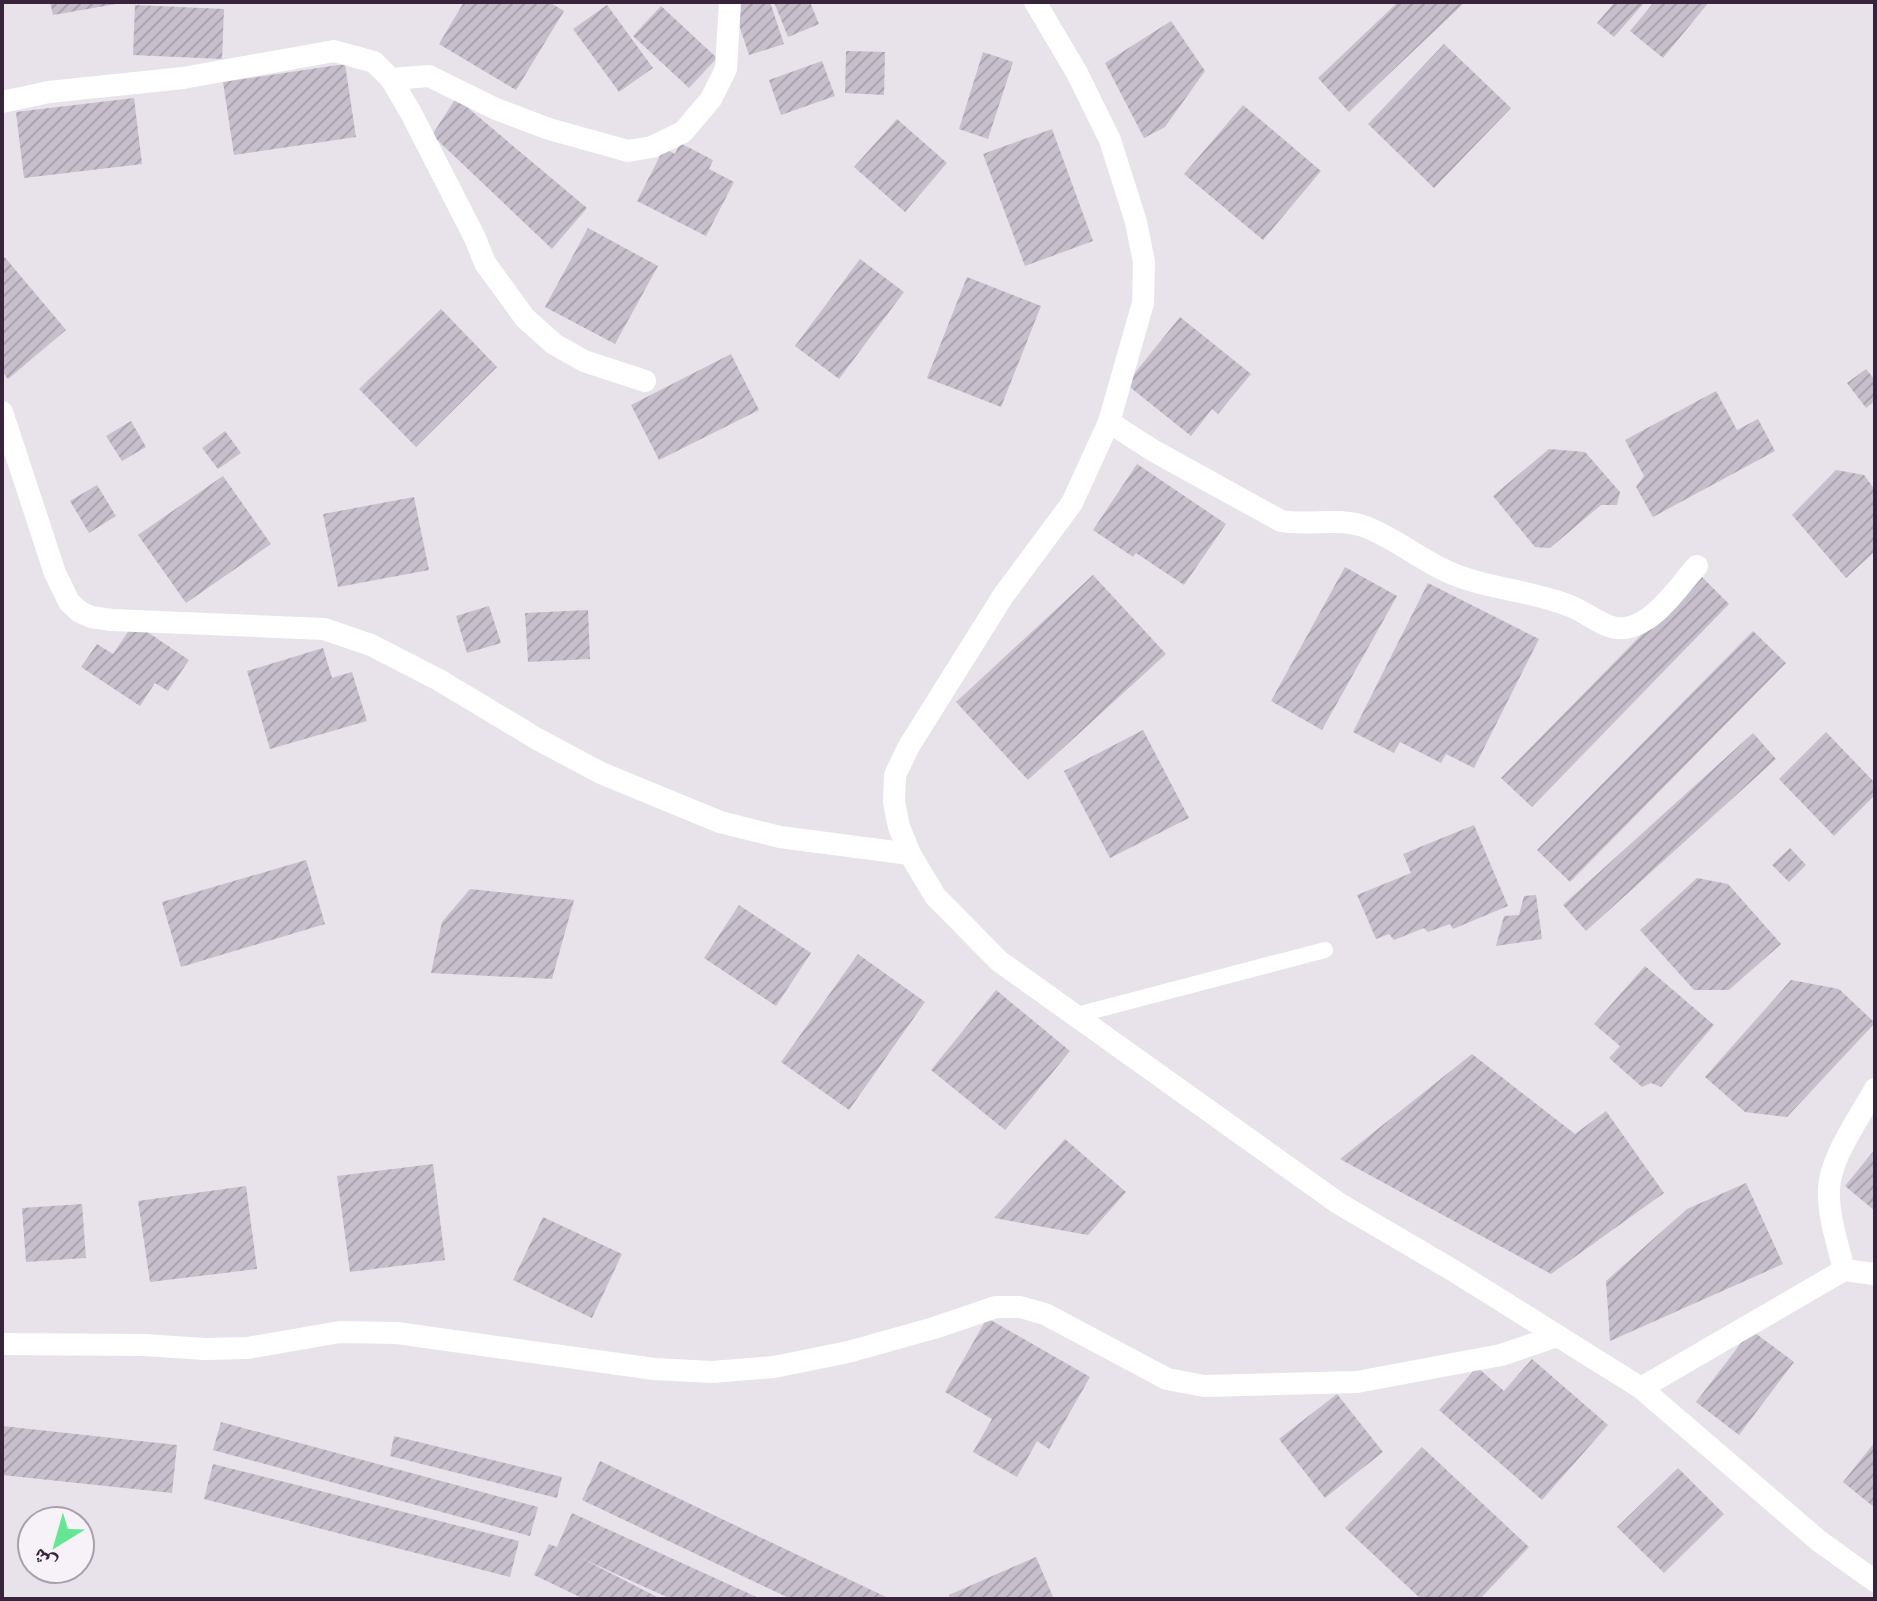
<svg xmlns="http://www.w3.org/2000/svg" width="1877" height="1601" font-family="Montserrat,'Noto Naskh Arabic',sans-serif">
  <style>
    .building { fill: url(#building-hatch) }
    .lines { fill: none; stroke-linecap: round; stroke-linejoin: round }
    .service { stroke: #fff; stroke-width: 16 }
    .minor { stroke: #fff; stroke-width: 22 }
    .tertiary { stroke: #fff; stroke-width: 22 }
  </style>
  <defs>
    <pattern id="building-hatch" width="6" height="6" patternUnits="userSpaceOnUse" patternTransform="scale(2)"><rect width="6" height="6" fill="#c7bfcb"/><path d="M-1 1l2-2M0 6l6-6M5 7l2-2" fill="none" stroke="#aca4af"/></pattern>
  </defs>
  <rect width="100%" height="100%" fill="#e8e2eb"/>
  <path class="building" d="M 50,2 L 116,2 L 116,4 L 53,15 Z
    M 464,2 L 549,2 L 564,11 L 516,90 L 439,44 Z
    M 744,2 L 770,2 L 784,44 L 749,55 L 733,7 Z
    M 774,2 L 810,2 L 819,24 L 788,37 Z
    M 1398,2 L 1465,2 L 1349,112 L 1318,78 Z
    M 1615,2 L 1645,2 L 1614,37 L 1597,23 Z
    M 1654,2 L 1709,2 L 1663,58 L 1630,31 Z
    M 135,5 L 224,9 L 222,59 L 133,55 Z
    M 607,5 L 653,68 L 619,92 L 573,29 Z
    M 661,6 L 717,58 L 689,88 L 633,36 Z
    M 1171,21 L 1205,71 L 1165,127 L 1144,138 L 1105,63 Z
    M 1444,44 L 1511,108 L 1434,188 L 1368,124 Z
    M 846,51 L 885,52 L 884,95 L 845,93 Z
    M 983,52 L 1013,62 L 988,139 L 959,129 Z
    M 822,61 L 835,96 L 781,115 L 769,80 Z
    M 345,64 L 356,137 L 234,155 L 223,82 Z
    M 134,98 L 142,164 L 24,178 L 16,112 Z
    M 456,98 L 587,208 L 552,249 L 432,135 Z
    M 1243,105 L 1321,171 L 1263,240 L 1184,174 Z
    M 897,119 L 947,163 L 905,212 L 854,167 Z
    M 1052,129 L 1093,241 L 1025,266 L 983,154 Z
    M 680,143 L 713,160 L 709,169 L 734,182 L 706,236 L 637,201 L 664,148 L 675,154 Z
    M 588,228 L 658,266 L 615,344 L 545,307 Z
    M 2,254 L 66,330 L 8,379 L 2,371 Z
    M 860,259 L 904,292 L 839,379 L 795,346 Z
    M 967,277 L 1041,306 L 1001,407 L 927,378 Z
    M 441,309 L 497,367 L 416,447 L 359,389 Z
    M 1180,317 L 1251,374 L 1218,414 L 1212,409 L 1191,436 L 1126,384 Z
    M 731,354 L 759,410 L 659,460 L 631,405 Z
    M 1866,369 L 1875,380 L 1875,401 L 1866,408 L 1847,383 Z
    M 1716,391 L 1737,430 L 1758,419 L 1775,451 L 1653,517 L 1636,487 L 1644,476 L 1625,440 Z
    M 131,421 L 146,447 L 122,461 L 106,436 Z
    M 225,431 L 241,453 L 218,469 L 202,448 Z
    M 1549,449 L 1585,452 L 1620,492 L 1617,505 L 1601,505 L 1550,548 L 1535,547 L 1493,496 Z
    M 1137,464 L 1226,524 L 1184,585 L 1136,553 L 1133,557 L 1093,530 Z
    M 1836,470 L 1864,475 L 1875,490 L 1875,551 L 1846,578 L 1792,515 Z
    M 223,476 L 271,544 L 186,603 L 138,535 Z
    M 97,485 L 116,516 L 89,533 L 70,501 Z
    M 414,497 L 429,570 L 338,587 L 323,514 Z
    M 1345,567 L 1397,596 L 1322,730 L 1271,701 Z
    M 1093,575 L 1166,654 L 1028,780 L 956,702 Z
    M 1700,575 L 1729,604 L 1532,807 L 1501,778 Z
    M 1428,583 L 1539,639 L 1474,768 L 1446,754 L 1441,763 L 1400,742 L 1394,753 L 1353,732 Z
    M 489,606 L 501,643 L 467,653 L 456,616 Z
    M 588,610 L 590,659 L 528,662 L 525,613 Z
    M 134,623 L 189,660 L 168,691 L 155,683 L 140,706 L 81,667 L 97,644 L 113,654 Z
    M 1753,631 L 1786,663 L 1570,882 L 1537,850 Z
    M 323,648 L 332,678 L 352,672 L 367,721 L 270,749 L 247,671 Z
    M 1143,730 L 1189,818 L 1110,858 L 1064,771 Z
    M 1826,732 L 1875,783 L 1875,795 L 1834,836 L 1779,779 Z
    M 1753,733 L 1776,759 L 1586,931 L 1563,905 Z
    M 1474,825 L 1508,906 L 1453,929 L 1450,924 L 1428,932 L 1424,928 L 1394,940 L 1389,934 L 1376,939 L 1357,895 L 1411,873 L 1403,854 Z
    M 1790,848 L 1806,865 L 1789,882 L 1772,865 Z
    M 306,860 L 325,924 L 181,967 L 162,902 Z
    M 1697,878 L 1728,884 L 1781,944 L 1729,990 L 1694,990 L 1640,930 Z
    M 470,889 L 574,900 L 552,979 L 431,973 L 442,922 Z
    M 1536,895 L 1542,939 L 1496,946 L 1504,916 L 1519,915 L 1524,896 Z
    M 739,905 L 811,953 L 776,1006 L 704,958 Z
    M 858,954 L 925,1002 L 849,1110 L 781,1062 Z
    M 1645,966 L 1714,1025 L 1661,1087 L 1651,1083 L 1642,1087 L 1609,1058 L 1620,1046 L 1594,1024 Z
    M 1791,980 L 1839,989 L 1875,1023 L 1787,1117 L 1745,1112 L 1705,1077 Z
    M 996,990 L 1070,1051 L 1005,1130 L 931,1070 Z
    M 1472,1054 L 1575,1134 L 1606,1111 L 1664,1193 L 1551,1274 L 1340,1159 Z
    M 1065,1139 L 1126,1192 L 1088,1235 L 994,1218 Z
    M 1875,1149 L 1875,1211 L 1845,1186 Z
    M 433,1164 L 445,1260 L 350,1272 L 337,1176 Z
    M 1746,1183 L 1783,1264 L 1610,1341 L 1606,1281 L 1687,1209 Z
    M 246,1186 L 257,1269 L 150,1282 L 138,1201 Z
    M 82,1204 L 86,1258 L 26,1262 L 22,1208 Z
    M 543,1217 L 622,1254 L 592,1318 L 513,1280 Z
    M 987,1318 L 1090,1377 L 1049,1449 L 1037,1441 L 1017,1477 L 973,1452 L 992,1419 L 945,1392 Z
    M 1751,1330 L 1794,1362 L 1739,1435 L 1696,1402 Z
    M 1532,1359 L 1608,1425 L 1542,1500 L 1439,1410 L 1477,1367 L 1504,1391 Z
    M 1337,1394 L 1383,1452 L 1325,1498 L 1279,1439 Z
    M 221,1422 L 538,1507 L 530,1536 L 213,1450 Z
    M 2,1426 L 177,1445 L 172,1493 L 2,1475 Z
    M 394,1436 L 562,1477 L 557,1498 L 390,1456 Z
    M 1875,1442 L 1875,1508 L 1843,1482 Z
    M 1422,1447 L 1529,1547 L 1480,1599 L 1421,1599 L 1345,1528 Z
    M 600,1461 L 886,1597 L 885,1599 L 791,1599 L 582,1500 Z
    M 213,1464 L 519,1541 L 510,1577 L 204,1499 Z
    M 1678,1468 L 1724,1514 L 1664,1573 L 1617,1527 Z
    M 572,1513 L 761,1599 L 671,1599 L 581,1558 L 661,1599 L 584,1599 L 534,1575 L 549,1544 L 557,1547 Z
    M 1036,1557 L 1054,1599 L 951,1599 L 949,1595 Z"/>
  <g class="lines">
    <path class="service" d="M 1077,1015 L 1325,950"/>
    <path class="minor" d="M 391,79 L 429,76 L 496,109 L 549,129 L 628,151 L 652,147 L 683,132 L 711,99 L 726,69 L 730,2
      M 2,102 L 49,92 L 183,78 L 334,51 L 374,62 L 391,79 L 411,113 L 475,238 L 485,263 L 525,318 L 554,344 L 584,361 L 645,381
      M 2,412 L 55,573 L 69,602 L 80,612 L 91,617 L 112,620 L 324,629 L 371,645 L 439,680 L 539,740 L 601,773 L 720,822 L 780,837 L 910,854
      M 1109,422 L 1154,451 L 1281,521 C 1309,526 1339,517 1366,527 C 1394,538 1419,558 1446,571 C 1485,589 1530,590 1570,606 C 1587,612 1606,631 1625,628 C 1655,624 1678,587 1697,566
      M 1844,1270 C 1838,1244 1828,1217 1829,1190 C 1829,1159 1860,1117 1875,1089
      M 2,1344 L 144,1345 L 205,1349 L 247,1348 L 340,1332 L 397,1333 L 654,1369 L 712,1372 L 774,1367 L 848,1352 L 934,1328 L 996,1307 L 1020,1307 L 1045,1314 L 1167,1379 L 1204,1386 L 1357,1382 L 1501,1355 L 1557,1336
      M 1641,1388 L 1844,1270 L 1875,1274"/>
    <path class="tertiary" d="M 1035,2 L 1077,73 L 1110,140 L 1136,222 L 1144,262 L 1143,303 L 1109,422 L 1072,503 L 1003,596 L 909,746 L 895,775 L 894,802 L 899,827 L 910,854 L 935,896 L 999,961 L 1338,1203 L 1454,1271 L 1641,1388 L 1819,1541 L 1875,1581"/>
  </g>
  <rect width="1877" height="1601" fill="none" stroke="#37243a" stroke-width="8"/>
  <g transform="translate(56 1545) rotate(217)"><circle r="38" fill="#f6f2f8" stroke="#aaa0ac" stroke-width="2"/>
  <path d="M0-6L14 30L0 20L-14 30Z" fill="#66e594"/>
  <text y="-12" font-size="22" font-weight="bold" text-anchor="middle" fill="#37243a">ش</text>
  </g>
</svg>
